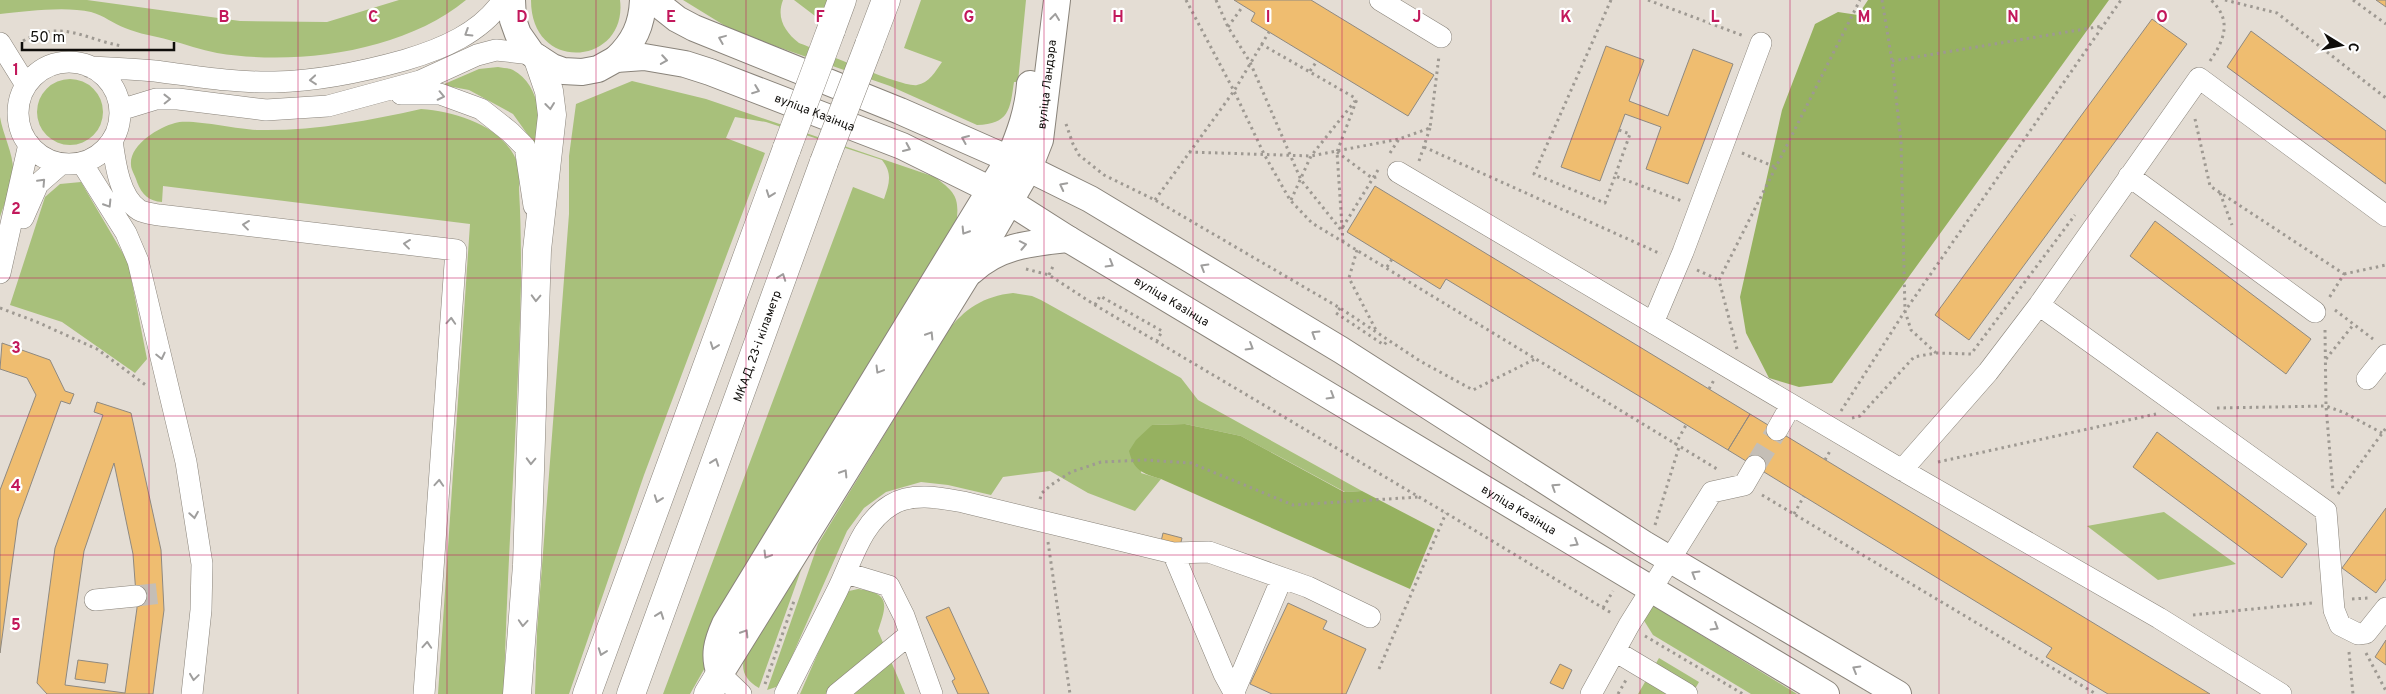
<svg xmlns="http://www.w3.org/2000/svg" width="2386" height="694" font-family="Overpass,sans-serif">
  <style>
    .green { fill: #a8c07b }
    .forest { fill: #96b160 }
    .building { fill: #efbd70; stroke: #8f8980; fill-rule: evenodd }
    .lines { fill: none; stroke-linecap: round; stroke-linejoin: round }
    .minor-tunnel { stroke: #c4beb6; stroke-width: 21; stroke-dasharray: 21 11; stroke-linecap: butt }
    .minor-casing { stroke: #89837a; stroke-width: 22 }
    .major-casing { stroke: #89837a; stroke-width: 28 }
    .highway-casing { stroke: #89837a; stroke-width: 29 }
    .path { stroke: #9e9992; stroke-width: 3; stroke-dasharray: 2.5 4; stroke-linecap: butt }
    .minor { stroke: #fff; stroke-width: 21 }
    .major { stroke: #fff; stroke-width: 26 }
    .highway { stroke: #fff; stroke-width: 28 }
    .highway-bridge-casing { stroke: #89837a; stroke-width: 29; stroke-linecap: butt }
    .highway-bridge { stroke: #fff; stroke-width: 28 }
    .oneway { stroke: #9f9e9d }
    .grid { fill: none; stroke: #c2185b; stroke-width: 1; stroke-opacity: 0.55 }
    .labels { text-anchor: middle; stroke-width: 4.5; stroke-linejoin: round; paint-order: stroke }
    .street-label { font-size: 12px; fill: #0f0d0a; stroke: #fff }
    .grid-label { font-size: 16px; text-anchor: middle; font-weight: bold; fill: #c2185b; stroke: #fff; stroke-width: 4.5; stroke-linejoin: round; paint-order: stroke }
  </style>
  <rect width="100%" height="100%" fill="#e4ddd4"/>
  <path class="green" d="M 0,0 L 87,0 L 240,21 L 327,22 L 399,0 L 466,0 C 403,52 296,66 217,53 C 201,50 185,44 169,40 C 155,36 139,34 125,28 C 114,24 103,15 91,12 C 66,6 26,11 0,14 Z
    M 531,0 L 620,0 C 628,65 531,75 531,0 Z
    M 683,0 L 783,0 C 776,18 785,32 799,43 C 818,50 903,88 917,85 C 929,83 935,72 942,62 L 904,48 L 921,0 L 1026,0 L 1018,82 L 1014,82 C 1010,110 1009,124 977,125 L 890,86 L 735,32 Z
    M 794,0 L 831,0 L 823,22 Z
    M 498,67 C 503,68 509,68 513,70 C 542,85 542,129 543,156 L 513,114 L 469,90 L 442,85 L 479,69 Z
    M37 112a33 33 0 1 1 66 0a33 33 0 1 1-66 0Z
    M 632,81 L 706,99 L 935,177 C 956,193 960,198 956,225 L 690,694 L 663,694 L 853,187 L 884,199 C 889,184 893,174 882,160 L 766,122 L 735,117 L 726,138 L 765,153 L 644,475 L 569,694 L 535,694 L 537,631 L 569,214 L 569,156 L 576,104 Z
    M 421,109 C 458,112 504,126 518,164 C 521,171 519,182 519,190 C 521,222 521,253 521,285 C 518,421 507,557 504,694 L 438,694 L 470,224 L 163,186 L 162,202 C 149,201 142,195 137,182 C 136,177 131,170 131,165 C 129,145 159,127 175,123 C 190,118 239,130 259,130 C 313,131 368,121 421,109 Z
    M 0,117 C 3,136 15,156 13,175 C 12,188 4,204 0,217 Z
    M 81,182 L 128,262 L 147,359 L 135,373 L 62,322 L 10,305 L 45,197 L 60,184 Z
    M 1013,293 L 1032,296 L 1041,300 L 1181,378 L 1198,400 L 1362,491 L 1345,492 L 1241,436 L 1185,424 L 1152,425 L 1141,473 L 1161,479 L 1135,511 L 1088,493 L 1050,471 L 1003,477 L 991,495 L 948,485 L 921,482 L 886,492 L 864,508 L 847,531 L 782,679 L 776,687 L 767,690 L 818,544 L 947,332 C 964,309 984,296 1013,293 Z
    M 2164,512 L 2236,564 L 2158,580 L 2087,526 Z
    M 806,556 L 759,688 C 745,680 740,670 745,655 Z
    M 858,589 C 892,593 886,606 878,631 L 905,694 L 800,694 L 840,603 L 849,591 Z
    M 1652,605 L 1797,694 L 1751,694 L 1653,635 L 1643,619 Z
    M 1659,658 L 1699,682 L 1692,694 L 1638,694 Z"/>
  <path class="forest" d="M 1868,0 L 2109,0 L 1832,383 L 1799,387 L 1769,378 L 1746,333 L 1740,297 L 1782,110 L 1815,24 L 1838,12 L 1858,15 Z
    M 1185,424 L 1241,436 L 1344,492 L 1362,491 L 1435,529 L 1410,589 L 1161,479 C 1142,473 1134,471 1129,451 L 1136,440 L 1152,425 Z"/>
  <path class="building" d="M 1234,0 L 1311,0 L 1434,75 L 1408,116 L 1251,21 L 1255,13 Z
    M 2376,0 L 2386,0 L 2386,7 Z
    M 2152,19 L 2187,44 L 1969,340 L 1935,315 Z
    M 2251,31 L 2386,131 L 2386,184 L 2227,67 Z
    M 1606,46 L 1644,60 L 1629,101 L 1668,116 L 1693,49 L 1733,64 L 1688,184 L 1646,169 L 1661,127 L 1625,114 L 1600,181 L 1561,167 Z
    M 1375,186 L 1750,414 L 1728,450 L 1446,279 L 1440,289 L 1347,232 Z
    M 2155,221 L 2311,339 L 2286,374 L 2130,256 Z
    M 2,343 L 50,360 L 65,391 L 74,394 L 70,404 L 61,401 L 18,520 L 0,653 L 0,490 L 36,395 L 27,378 L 0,369 Z
    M 97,402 L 131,413 L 161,550 L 164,610 L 153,694 L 47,694 L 37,683 L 55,548 L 103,415 L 94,412 ZM 114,463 L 133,554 L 137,608 L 125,693 L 65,685 L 84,551 Z
    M 1750,414 L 2210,694 L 2108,694 L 2046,657 L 2052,648 L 1728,450 Z
    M 2157,432 L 2307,544 L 2282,578 L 2133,467 Z
    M 2386,508 L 2386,579 L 2376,593 L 2342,568 Z
    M 1163,533 L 1182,538 L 1179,550 L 1160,546 Z
    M 1288,603 L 1327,621 L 1323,629 L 1366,649 L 1346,694 L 1272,694 L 1250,684 Z
    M 949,607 L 989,694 L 958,694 L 952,681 L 955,679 L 926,617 Z
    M 2386,640 L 2386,665 L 2375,657 Z
    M 78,660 L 108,664 L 105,683 L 75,679 Z
    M 1560,664 L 1572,670 L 1563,689 L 1550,683 Z"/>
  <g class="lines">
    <path class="minor-tunnel" d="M 1755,466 L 1777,430
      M 136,596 L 163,593"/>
    <defs>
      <path id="minor" d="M 1380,0 L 1441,37
        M 0,43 L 26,85
        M18 113a51 51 0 1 1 102 0a51 51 0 1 1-102 0Z
        M 90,67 C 112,68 133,69 155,71 C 194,76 235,83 275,82 C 320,81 362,72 405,60 C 442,49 481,33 503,0
        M 401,94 L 440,94 L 481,109 L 510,132 L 525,147 L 534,206
        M 120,110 L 156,99 L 178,99 L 266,110 L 328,106 L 420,81 L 477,55 L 496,50 L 532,54
        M 112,140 C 115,162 119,197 139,210 C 144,213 153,214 159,215 L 456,250 L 424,694
        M 82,163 L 126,233 L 138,261 L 186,462 L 202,564 L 201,610 L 192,694
        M 1398,172 L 1902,470 L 2159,618 L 2281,694
        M 2129,176 L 2315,312
        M 23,218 L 38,184 L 61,164
        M 0,273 L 29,144
        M 2039,305 L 2326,511 L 2334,610 L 2340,625 L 2358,634 L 2366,633 L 2386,608
        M 1653,323 L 1683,252 L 1761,43
        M 2367,379 L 2386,355
        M 1777,430 L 1791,405
        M 1902,470 L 1988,372 L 2039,305 L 2199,78 L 2386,216
        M 1173,553 L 1224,674 L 1235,694
        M 846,573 L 889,586 L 904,616 L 932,694
        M 95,600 L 136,596
        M 1615,651 L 1687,694
        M 720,674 L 741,694
        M 1234,692 L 1282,578
        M 785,694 C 802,660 820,625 837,591 C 852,561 861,523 891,505 C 912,492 941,498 963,502 L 1173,553 L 1209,552 L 1308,587 L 1370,617
        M 837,694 L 910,634
        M 1591,694 L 1629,625 L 1712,492 L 1744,485 L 1755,466"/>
      <g id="major">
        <path id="s1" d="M 512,0 L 513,20 L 518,34 L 532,54 L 552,67 L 563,71 L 582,72 L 598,69 L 616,59 L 644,57 L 685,64 L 710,72 L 902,146 L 991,190 L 1068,239 L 1826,694"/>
        <path d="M 653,0 L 677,19 L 694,28 L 900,111 L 1009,159 L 1090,199 L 1341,350 L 1644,544 L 1898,694"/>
        <path d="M 616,59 C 634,42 642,25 643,0"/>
        <path d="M 972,271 C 999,245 1033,243 1068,239"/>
        <path id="s2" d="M 720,674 L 966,277 L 1029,168 L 1040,140 L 1057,0"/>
        <path d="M 720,674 C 713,655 717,642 725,624 L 1009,159 C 1020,133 1028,111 1030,84"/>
      </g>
      <g id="highway">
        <path d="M 831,30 L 842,0"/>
        <path d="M 869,45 L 886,0"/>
        <path d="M 517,694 L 527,565 L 537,250 L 552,115 L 549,91 L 538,59"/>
        <path d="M 587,694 L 787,148"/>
        <path id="s3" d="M 631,694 L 824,162"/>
        <path d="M 708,694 L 720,674"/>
      </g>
    </defs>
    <use href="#minor" class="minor-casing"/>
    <use href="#major" class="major-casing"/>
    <use href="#highway" class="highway-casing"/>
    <path class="path" d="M 1186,0 L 1234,91 L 1264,154 L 1290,200 L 1312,223 L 1717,469
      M 1216,0 L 1228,27 L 1250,62 L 1301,180 L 1341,230 L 1378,170
      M 1611,0 L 1534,174 L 1605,203 L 1615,176
      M 1648,0 L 1744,36
      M 1882,0 L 1892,61 L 1901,142 L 1905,311 L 1911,330 L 1936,353
      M 2225,0 L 2277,13 L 2386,98
      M 2353,0 L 2386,24
      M 1228,27 L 1243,6
      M 23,41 C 63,19 83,39 122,46
      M 1261,44 L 1357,99
      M 1892,61 L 2103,26
      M 2210,61 C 2225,39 2232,20 2211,0
      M 1310,71 L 1317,61
      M 2195,119 L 2210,186 L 2344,274 L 2329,298
      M 1066,124 L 1073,144 L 1079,155 L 1104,175 L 1155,200 L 1340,308 L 1420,361 L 1473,390 L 1535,359
      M 1619,130 L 1630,134 L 1615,176 L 1682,201
      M 1424,147 L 1661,254
      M 1189,152 L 1311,156 L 1399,139 L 1430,128 L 1439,56
      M 1337,152 L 1372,178 L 1380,176
      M 1390,153 L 1399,139
      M 1742,153 L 1775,167
      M 1419,161 L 1430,128
      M 2220,193 L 2232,225
      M 1155,200 L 1234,91 L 1269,32
      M 1291,200 L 1311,156 L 1355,101
      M 1343,242 L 1337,152 L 1357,99
      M 1357,250 L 1349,278 L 1377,332
      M 1387,267 L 1392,259
      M 1026,269 L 1049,275 L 1095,305 L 1446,513 L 1613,614
      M 1697,270 L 1719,280
      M 2344,274 L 2386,265
      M 1049,275 L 1054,264
      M 1095,305 L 1100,296 L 1162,331 L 1157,341
      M 0,308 L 37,322 L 97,349 L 147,386
      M 1340,308 L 1336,313 L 1384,345 L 1388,340
      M 2335,310 L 2373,339
      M 2325,330 L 2326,406 L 2333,491
      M 1737,349 L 1719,280 L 1860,0
      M 2326,359 L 2354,324
      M 1709,389 L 1714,380
      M 2217,408 L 2326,406 L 2345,413 L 2382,433
      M 1841,411 L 1905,311 L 2121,0
      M 1852,418 L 1860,416 L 1914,357 L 1936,353 L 1971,354 L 2075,215
      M 1675,445 L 1686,425
      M 1825,460 L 1830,451
      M 1938,462 L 2156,414
      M 2338,494 L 2386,428
      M 1762,495 L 2096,694
      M 1040,499 L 1042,493 L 1051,485 L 1071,472 L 1101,462 L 1145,460 L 1191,463 L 1293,505 L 1419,497
      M 1794,514 L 1804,496
      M 1655,525 L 1679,447
      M 1048,542 L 1070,694
      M 2352,599 L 2368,598
      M 1603,608 L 1613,591
      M 2193,615 L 2313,603
      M 1645,636 L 1743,694
      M 2349,652 L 2353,694
      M 2366,653 L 2386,691
      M 1379,669 L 1446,513
      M 765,684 L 794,601
      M 1618,694 L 1626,680"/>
    <use href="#minor" class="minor"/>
    <use href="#major" class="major"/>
    <use href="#highway" class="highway"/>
    <defs>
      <path id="highway-bridge" d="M 787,148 L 831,30
        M 824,162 L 869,45"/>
    </defs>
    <use href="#highway-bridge" class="highway-bridge-casing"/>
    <use href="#highway-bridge" class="highway-bridge"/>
  </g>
  <defs><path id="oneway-chevron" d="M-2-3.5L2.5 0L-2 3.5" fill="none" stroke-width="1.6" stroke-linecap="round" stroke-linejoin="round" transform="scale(1.25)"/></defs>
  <g class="oneway">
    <use href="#oneway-chevron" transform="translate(1055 17) rotate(-83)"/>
    <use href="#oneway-chevron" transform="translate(468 33) rotate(148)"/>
    <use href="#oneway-chevron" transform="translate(722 39) rotate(-158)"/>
    <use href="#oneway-chevron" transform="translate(664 60) rotate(9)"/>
    <use href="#oneway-chevron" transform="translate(313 80) rotate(175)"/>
    <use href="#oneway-chevron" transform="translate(756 90) rotate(21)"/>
    <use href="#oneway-chevron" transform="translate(441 96) rotate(12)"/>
    <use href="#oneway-chevron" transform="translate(167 99) rotate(-1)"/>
    <use href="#oneway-chevron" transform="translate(550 106) rotate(83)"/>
    <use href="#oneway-chevron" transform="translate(965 139) rotate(-157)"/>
    <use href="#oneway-chevron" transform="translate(907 148) rotate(24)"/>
    <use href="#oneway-chevron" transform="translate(42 182) rotate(-47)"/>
    <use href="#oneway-chevron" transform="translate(1063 186) rotate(-153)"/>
    <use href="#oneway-chevron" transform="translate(770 194) rotate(110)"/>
    <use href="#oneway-chevron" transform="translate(108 204) rotate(58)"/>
    <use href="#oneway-chevron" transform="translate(246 225) rotate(-173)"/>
    <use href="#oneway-chevron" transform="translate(965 231) rotate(122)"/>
    <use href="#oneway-chevron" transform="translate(407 244) rotate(-173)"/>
    <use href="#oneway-chevron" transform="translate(1023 245) rotate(-11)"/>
    <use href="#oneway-chevron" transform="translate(1110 264) rotate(30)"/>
    <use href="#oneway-chevron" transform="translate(1204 267) rotate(-149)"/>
    <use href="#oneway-chevron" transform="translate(782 277) rotate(-70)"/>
    <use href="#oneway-chevron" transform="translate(536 298) rotate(92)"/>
    <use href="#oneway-chevron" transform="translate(451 321) rotate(-86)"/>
    <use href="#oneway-chevron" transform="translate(1315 334) rotate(-148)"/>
    <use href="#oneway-chevron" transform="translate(930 335) rotate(-58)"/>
    <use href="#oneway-chevron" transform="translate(714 346) rotate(110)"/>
    <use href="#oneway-chevron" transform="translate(1250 347) rotate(31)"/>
    <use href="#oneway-chevron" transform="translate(161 356) rotate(77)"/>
    <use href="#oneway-chevron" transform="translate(879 370) rotate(121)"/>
    <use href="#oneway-chevron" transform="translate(1331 396) rotate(31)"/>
    <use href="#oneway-chevron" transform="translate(531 461) rotate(92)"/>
    <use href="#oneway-chevron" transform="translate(715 462) rotate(-70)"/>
    <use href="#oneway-chevron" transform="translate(844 473) rotate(-58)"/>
    <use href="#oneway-chevron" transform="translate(439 483) rotate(-86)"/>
    <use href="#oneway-chevron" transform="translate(1555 487) rotate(-147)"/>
    <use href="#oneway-chevron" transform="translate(658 499) rotate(110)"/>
    <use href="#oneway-chevron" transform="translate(194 515) rotate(81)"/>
    <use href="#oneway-chevron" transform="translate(1575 543) rotate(31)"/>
    <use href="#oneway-chevron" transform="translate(767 555) rotate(121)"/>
    <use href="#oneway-chevron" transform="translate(1695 574) rotate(-149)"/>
    <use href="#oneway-chevron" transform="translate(660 615) rotate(-70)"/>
    <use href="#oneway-chevron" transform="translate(523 623) rotate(94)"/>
    <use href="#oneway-chevron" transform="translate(1715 627) rotate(31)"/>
    <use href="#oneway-chevron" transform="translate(745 633) rotate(-58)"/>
    <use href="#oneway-chevron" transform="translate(427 645) rotate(-86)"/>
    <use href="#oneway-chevron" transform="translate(602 652) rotate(110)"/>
    <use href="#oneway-chevron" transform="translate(1856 669) rotate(-150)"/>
    <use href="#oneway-chevron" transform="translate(194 677) rotate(98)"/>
  </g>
  <path class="grid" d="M 149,0 L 149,694M 298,0 L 298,694M 447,0 L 447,694M 596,0 L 596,694M 746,0 L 746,694M 895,0 L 895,694M 1044,0 L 1044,694M 1193,0 L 1193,694M 1342,0 L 1342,694M 1491,0 L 1491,694M 1640,0 L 1640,694M 1790,0 L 1790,694M 1939,0 L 1939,694M 2088,0 L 2088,694M 2237,0 L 2237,694M 0,139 L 2386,139M 0,278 L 2386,278M 0,416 L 2386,416M 0,555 L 2386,555"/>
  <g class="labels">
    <g class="street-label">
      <text dy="4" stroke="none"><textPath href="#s2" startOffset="679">вуліца Ландэра</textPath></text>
      <text dy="4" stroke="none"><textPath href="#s1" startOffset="359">вуліца Казінца</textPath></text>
      <text dy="4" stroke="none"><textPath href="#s1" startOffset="764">вуліца Казінца</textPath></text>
      <text dy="4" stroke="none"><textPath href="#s3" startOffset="370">МКАД, 23-і кіламетр</textPath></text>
      <text dy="4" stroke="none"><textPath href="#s1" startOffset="1169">вуліца Казінца</textPath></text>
    </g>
  </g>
  <g class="grid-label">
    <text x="224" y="22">B</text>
    <text x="373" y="22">C</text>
    <text x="522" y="22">D</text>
    <text x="671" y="22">E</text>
    <text x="820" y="22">F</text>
    <text x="969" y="22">G</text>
    <text x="1118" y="22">H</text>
    <text x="1268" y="22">I</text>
    <text x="1417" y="22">J</text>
    <text x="1566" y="22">K</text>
    <text x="1715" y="22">L</text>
    <text x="1864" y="22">M</text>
    <text x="2013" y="22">N</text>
    <text x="2162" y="22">O</text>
    <text x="16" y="75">1</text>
    <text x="16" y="214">2</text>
    <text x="16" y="353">3</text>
    <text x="16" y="491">4</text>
    <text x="16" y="630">5</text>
  </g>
  <g transform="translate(2341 45) rotate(100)" stroke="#ffffff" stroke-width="4" paint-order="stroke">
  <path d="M0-4L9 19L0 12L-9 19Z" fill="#0f0d0a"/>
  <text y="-8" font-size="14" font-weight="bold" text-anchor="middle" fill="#0f0d0a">С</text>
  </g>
  <path d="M22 42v8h152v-8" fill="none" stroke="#0f0d0a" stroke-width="2.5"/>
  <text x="30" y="42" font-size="15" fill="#0f0d0a" stroke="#ffffff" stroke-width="4" paint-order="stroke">50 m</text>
</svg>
